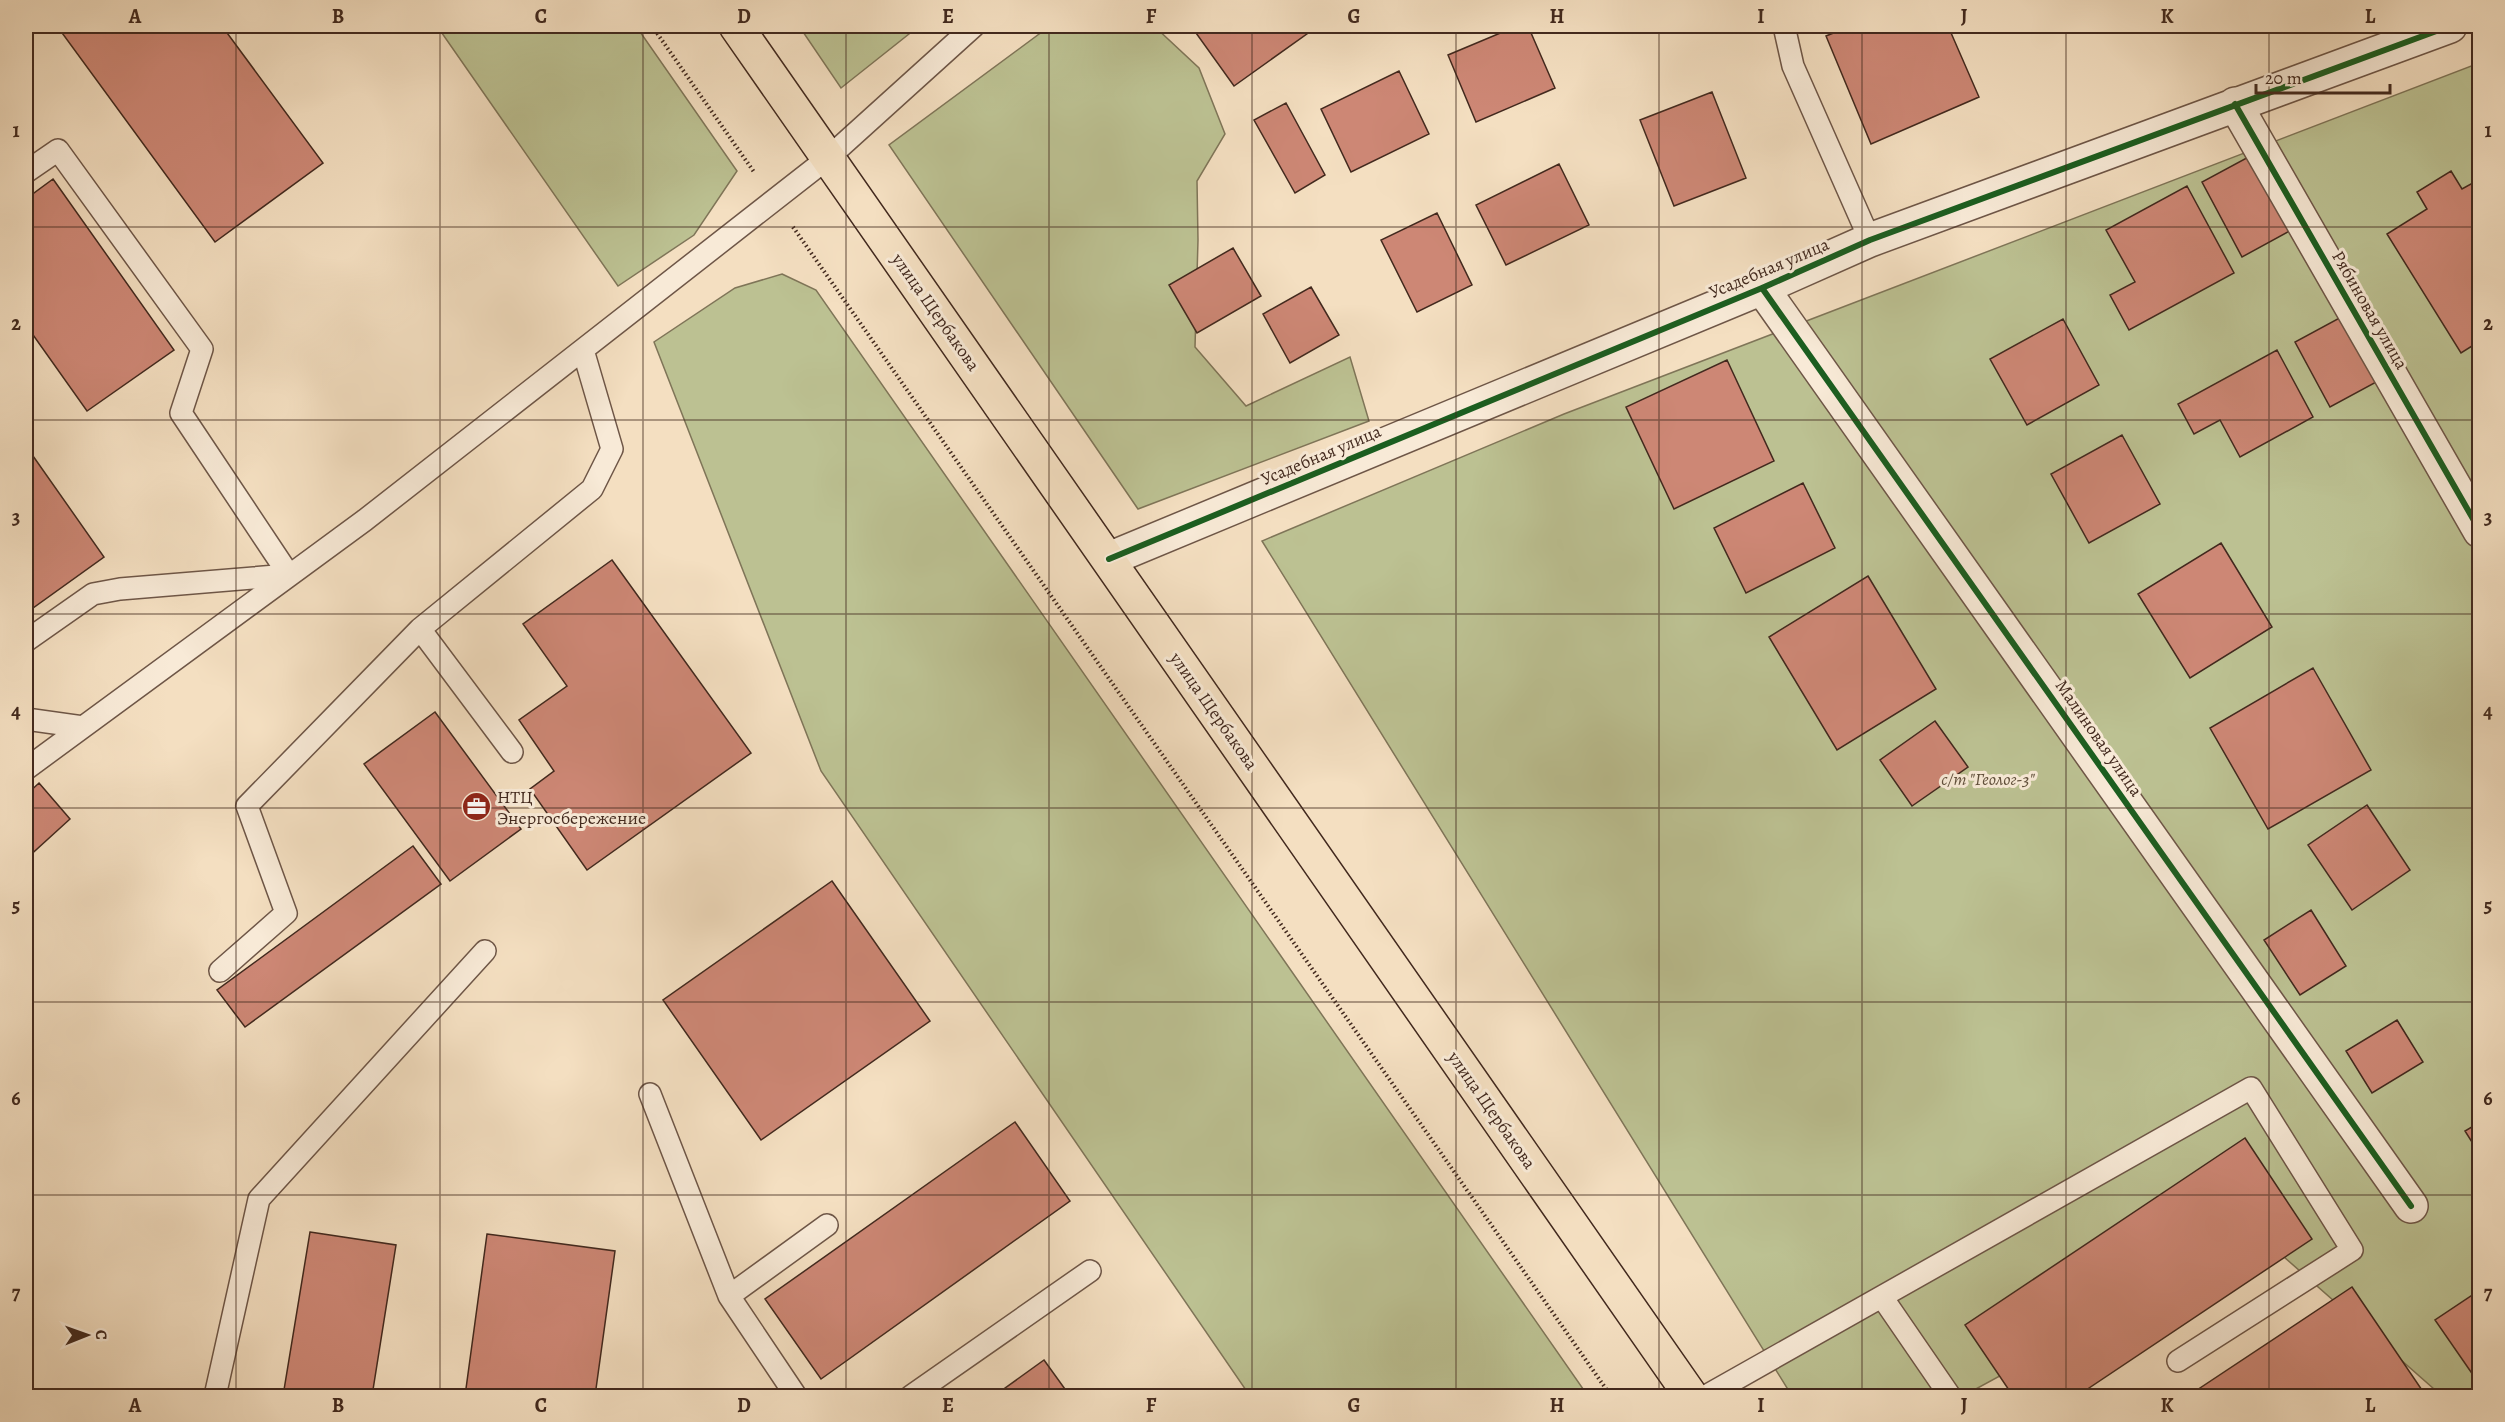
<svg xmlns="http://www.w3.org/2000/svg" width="2505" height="1422" font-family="Alegreya,serif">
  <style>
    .green { fill: #bcc192; stroke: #7f7558; stroke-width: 1.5 }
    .building { fill: #cd8775; stroke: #42291e; stroke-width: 1.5 }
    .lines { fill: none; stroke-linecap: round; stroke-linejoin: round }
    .service-casing { stroke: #6e5647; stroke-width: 24 }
    .minor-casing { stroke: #6e5647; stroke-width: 36 }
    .primary-casing { stroke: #42291e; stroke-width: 36 }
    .path { stroke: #42291e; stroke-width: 4; stroke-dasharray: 1.5 3; stroke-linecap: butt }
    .service { stroke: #f8ead7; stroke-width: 21 }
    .minor { stroke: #f8ead7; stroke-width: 33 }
    .primary { stroke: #f4dfc1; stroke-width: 33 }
    .cycleway-casing { stroke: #f8ead7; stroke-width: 10 }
    .cycleway { stroke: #1b5e20; stroke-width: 6 }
    .grid { fill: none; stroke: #42291e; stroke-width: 1.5; stroke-opacity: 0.55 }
    .labels { text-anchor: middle; stroke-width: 6; stroke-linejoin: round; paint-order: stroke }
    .street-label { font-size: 18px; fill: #42291e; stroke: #f8ead7 }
    .park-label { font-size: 18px; font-style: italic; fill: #604f3b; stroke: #f8ead7 }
    .poi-label { font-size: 18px; fill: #42291e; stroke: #f8ead7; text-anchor: start }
    .neatline { fill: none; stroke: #42291e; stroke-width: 2 }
    .grid-label { font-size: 20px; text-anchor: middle; font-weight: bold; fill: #42291e }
  </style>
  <rect width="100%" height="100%" fill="#f4dfc1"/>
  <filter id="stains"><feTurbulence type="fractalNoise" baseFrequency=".00333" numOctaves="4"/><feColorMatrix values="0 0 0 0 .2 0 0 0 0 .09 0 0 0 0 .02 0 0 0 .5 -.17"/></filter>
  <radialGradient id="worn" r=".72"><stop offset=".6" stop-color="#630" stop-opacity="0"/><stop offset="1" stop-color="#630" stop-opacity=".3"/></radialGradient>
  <path class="green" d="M 437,26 L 636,26 L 737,171 L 694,235 L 618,286 Z
    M 799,26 L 919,26 L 841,88 Z
    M 1050,26 L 1154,26 L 1199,68 L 1225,134 L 1197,181 L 1198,240 L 1195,347 L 1246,406 L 1350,357 L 1369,421 L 1138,509 L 889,145 Z
    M 2479,63 L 2479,1396 L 2442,1396 L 2259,1235 L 1963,1396 L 1792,1396 L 1262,541 L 1564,414 Z
    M 782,274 L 816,290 L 1588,1396 L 1250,1396 L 821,771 L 654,342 L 735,288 Z"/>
  <path class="building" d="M 57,26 L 222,26 L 323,163 L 215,242 Z
    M 1191,26 L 1318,26 L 1234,86 Z
    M 1517,26 L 1528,26 L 1555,88 L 1476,122 L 1448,55 Z
    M 1851,26 L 1948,26 L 1979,97 L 1871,144 L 1826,36 Z
    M 2131,26 L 2150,26 L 2134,32 Z
    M 1399,71 L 1429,134 L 1351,172 L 1321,109 Z
    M 1712,92 L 1746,178 L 1674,206 L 1640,120 Z
    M 1286,103 L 1325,175 L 1295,193 L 1254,120 Z
    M 2254,154 L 2295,228 L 2242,257 L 2202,182 Z
    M 1559,164 L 1589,225 L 1506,265 L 1476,205 Z
    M 2451,171 L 2462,189 L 2480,179 L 2480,341 L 2461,353 L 2387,234 L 2427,209 L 2417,192 Z
    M 53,179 L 174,350 L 87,411 L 26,325 L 26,199 Z
    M 2187,186 L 2234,273 L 2129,330 L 2110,295 L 2135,282 L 2106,230 Z
    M 1437,213 L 1472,285 L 1417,312 L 1381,240 Z
    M 1233,248 L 1261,296 L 1197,333 L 1169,285 Z
    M 1311,287 L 1339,335 L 1290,363 L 1263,314 Z
    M 2345,315 L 2380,380 L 2330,407 L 2295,342 Z
    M 2063,319 L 2099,385 L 2027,425 L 1990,359 Z
    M 2277,350 L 2313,417 L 2240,457 L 2220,420 L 2194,434 L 2178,404 Z
    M 1727,360 L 1774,461 L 1674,509 L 1626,407 Z
    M 2122,435 L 2160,504 L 2089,543 L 2051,474 Z
    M 26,446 L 104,557 L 26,613 Z
    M 1803,483 L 1835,548 L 1746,593 L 1714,528 Z
    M 2221,543 L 2272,627 L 2190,678 L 2138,594 Z
    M 612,560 L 751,753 L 587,870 L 530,789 L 554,771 L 519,720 L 567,686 L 523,624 Z
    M 1868,576 L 1936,689 L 1837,750 L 1769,637 Z
    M 2313,668 L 2371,770 L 2268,829 L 2210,728 Z
    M 435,712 L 521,829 L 450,881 L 364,764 Z
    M 1935,721 L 1968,767 L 1912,806 L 1880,760 Z
    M 39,783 L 70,819 L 26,859 L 26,795 Z
    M 2367,805 L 2410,870 L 2352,910 L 2308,845 Z
    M 413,846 L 441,884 L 245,1027 L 217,990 Z
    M 832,881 L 930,1021 L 761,1140 L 663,1000 Z
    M 2311,910 L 2346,966 L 2300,995 L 2264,940 Z
    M 2397,1020 L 2423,1062 L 2372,1093 L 2346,1051 Z
    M 1015,1122 L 1070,1201 L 821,1379 L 765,1299 Z
    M 2480,1122 L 2480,1155 L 2465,1131 Z
    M 2245,1138 L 2312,1239 L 2077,1396 L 2013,1396 L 1965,1325 Z
    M 310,1232 L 396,1245 L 372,1396 L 283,1396 Z
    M 487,1234 L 615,1251 L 595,1396 L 465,1396 Z
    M 2352,1287 L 2426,1396 L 2188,1396 Z
    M 2480,1290 L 2480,1385 L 2435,1320 Z
    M 1044,1360 L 1070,1396 L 994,1396 Z"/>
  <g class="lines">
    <defs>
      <path id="service" d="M 1784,26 L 1793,66 L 1870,240
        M 26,172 L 58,150 L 202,349 L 181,413 L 289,575
        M 420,629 L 512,752
        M 26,641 L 93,594 L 120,589 L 288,575
        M 26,719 L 83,727
        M 26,769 L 365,520 L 828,158 L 974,26
        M 220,971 L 286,913 L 247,806 L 420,629 L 592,489 L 612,449 L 583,350
        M 650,1094 L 729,1296 L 796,1396
        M 729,1296 L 827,1225
        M 1882,1297 L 1950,1396
        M 215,1396 L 259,1199 L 485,951
        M 911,1396 L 1090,1271
        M 1706,1396 L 2251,1088 L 2352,1250 L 2178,1361"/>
      <path id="minor" d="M 2235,104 L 2480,531
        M 1762,288 L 2411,1206
        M 1109,559 L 1762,288 L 1870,240 L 2450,26"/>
      <path id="primary" d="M 736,26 L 1691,1396"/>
    </defs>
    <use href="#service" class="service-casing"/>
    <use href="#minor" class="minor-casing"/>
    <use href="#primary" class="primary-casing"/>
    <path class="path" d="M 652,26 L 754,172
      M 793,227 L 1611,1396"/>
    <use href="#service" class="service"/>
    <use href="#minor" class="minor"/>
    <use href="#primary" class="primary"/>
    <defs>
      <path id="cycleway" d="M 2235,104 L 2480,531
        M 1762,288 L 2411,1206
        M 1109,559 L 1762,288 L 1870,240 L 2450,26"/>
    </defs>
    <use href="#cycleway" class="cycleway-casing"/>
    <use href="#cycleway" class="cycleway"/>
  </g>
  <path class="grid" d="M 236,26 L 236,1396M 440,26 L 440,1396M 643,26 L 643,1396M 846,26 L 846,1396M 1049,26 L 1049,1396M 1252,26 L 1252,1396M 1456,26 L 1456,1396M 1659,26 L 1659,1396M 1862,26 L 1862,1396M 2066,26 L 2066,1396M 2269,26 L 2269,1396M 26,227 L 2480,227M 26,420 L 2480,420M 26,614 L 2480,614M 26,808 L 2480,808M 26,1002 L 2480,1002M 26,1195 L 2480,1195"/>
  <defs>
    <symbol id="office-disc" viewBox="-11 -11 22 22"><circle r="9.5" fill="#8f2418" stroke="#f8ead7"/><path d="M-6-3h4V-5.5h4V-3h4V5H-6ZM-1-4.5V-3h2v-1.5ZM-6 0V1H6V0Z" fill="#fff"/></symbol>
  </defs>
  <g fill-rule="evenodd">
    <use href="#office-disc" x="460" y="790" width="33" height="33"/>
  </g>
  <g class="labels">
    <g class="street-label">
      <text transform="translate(1769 268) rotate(-23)" y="6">Усадебная улица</text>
      <text transform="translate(2370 310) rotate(60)" y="6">Рябиновая улица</text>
      <text transform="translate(936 312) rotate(55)" y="6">улица Щербакова</text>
      <text transform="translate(1321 455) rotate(-23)" y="6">Усадебная улица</text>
      <text transform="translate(1214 711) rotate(55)" y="6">улица Щербакова</text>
      <text transform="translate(2099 738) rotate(55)" y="6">Малиновая улица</text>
      <text transform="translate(1492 1110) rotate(55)" y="6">улица Щербакова</text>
    </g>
    <g class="park-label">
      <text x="1988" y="785">с/т "Геолог-3"</text>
    </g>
    <g class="poi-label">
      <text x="497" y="803">НТЦ<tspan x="497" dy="21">Энергосбережение</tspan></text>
    </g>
  </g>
  <rect width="2505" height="1422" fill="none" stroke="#f4dfc1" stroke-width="66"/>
  <g transform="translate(87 1335) rotate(89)" stroke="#f8ead7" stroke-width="4.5" paint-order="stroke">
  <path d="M0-4.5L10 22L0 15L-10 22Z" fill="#42291e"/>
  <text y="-9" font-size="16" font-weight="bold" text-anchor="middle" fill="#42291e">С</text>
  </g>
  <path d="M2256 84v9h134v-9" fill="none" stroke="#42291e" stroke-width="3"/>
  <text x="2265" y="84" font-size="18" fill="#42291e" stroke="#f8ead7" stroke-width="4.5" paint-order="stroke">20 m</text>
  <rect x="33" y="33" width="2439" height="1356" class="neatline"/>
  <g class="grid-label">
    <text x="135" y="23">A</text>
    <text x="338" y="23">B</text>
    <text x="541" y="23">C</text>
    <text x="744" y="23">D</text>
    <text x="948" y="23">E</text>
    <text x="1151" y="23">F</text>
    <text x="1354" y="23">G</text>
    <text x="1557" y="23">H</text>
    <text x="1761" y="23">I</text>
    <text x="1964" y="23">J</text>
    <text x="2167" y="23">K</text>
    <text x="2370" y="23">L</text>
    <text x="16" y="137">1</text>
    <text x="2488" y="137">1</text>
    <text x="16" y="330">2</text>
    <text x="2488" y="330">2</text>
    <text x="16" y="524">3</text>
    <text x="2488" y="524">3</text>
    <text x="16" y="718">4</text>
    <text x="2488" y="718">4</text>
    <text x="16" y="912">5</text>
    <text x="2488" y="912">5</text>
    <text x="16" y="1105">6</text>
    <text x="2488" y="1105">6</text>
    <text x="16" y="1299">7</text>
    <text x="2488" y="1299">7</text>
    <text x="135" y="1412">A</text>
    <text x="338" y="1412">B</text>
    <text x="541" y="1412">C</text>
    <text x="744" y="1412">D</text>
    <text x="948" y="1412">E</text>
    <text x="1151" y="1412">F</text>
    <text x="1354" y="1412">G</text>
    <text x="1557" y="1412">H</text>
    <text x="1761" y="1412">I</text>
    <text x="1964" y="1412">J</text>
    <text x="2167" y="1412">K</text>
    <text x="2370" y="1412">L</text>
  </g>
  <rect width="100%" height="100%" filter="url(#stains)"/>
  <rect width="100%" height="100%" fill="url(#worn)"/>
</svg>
